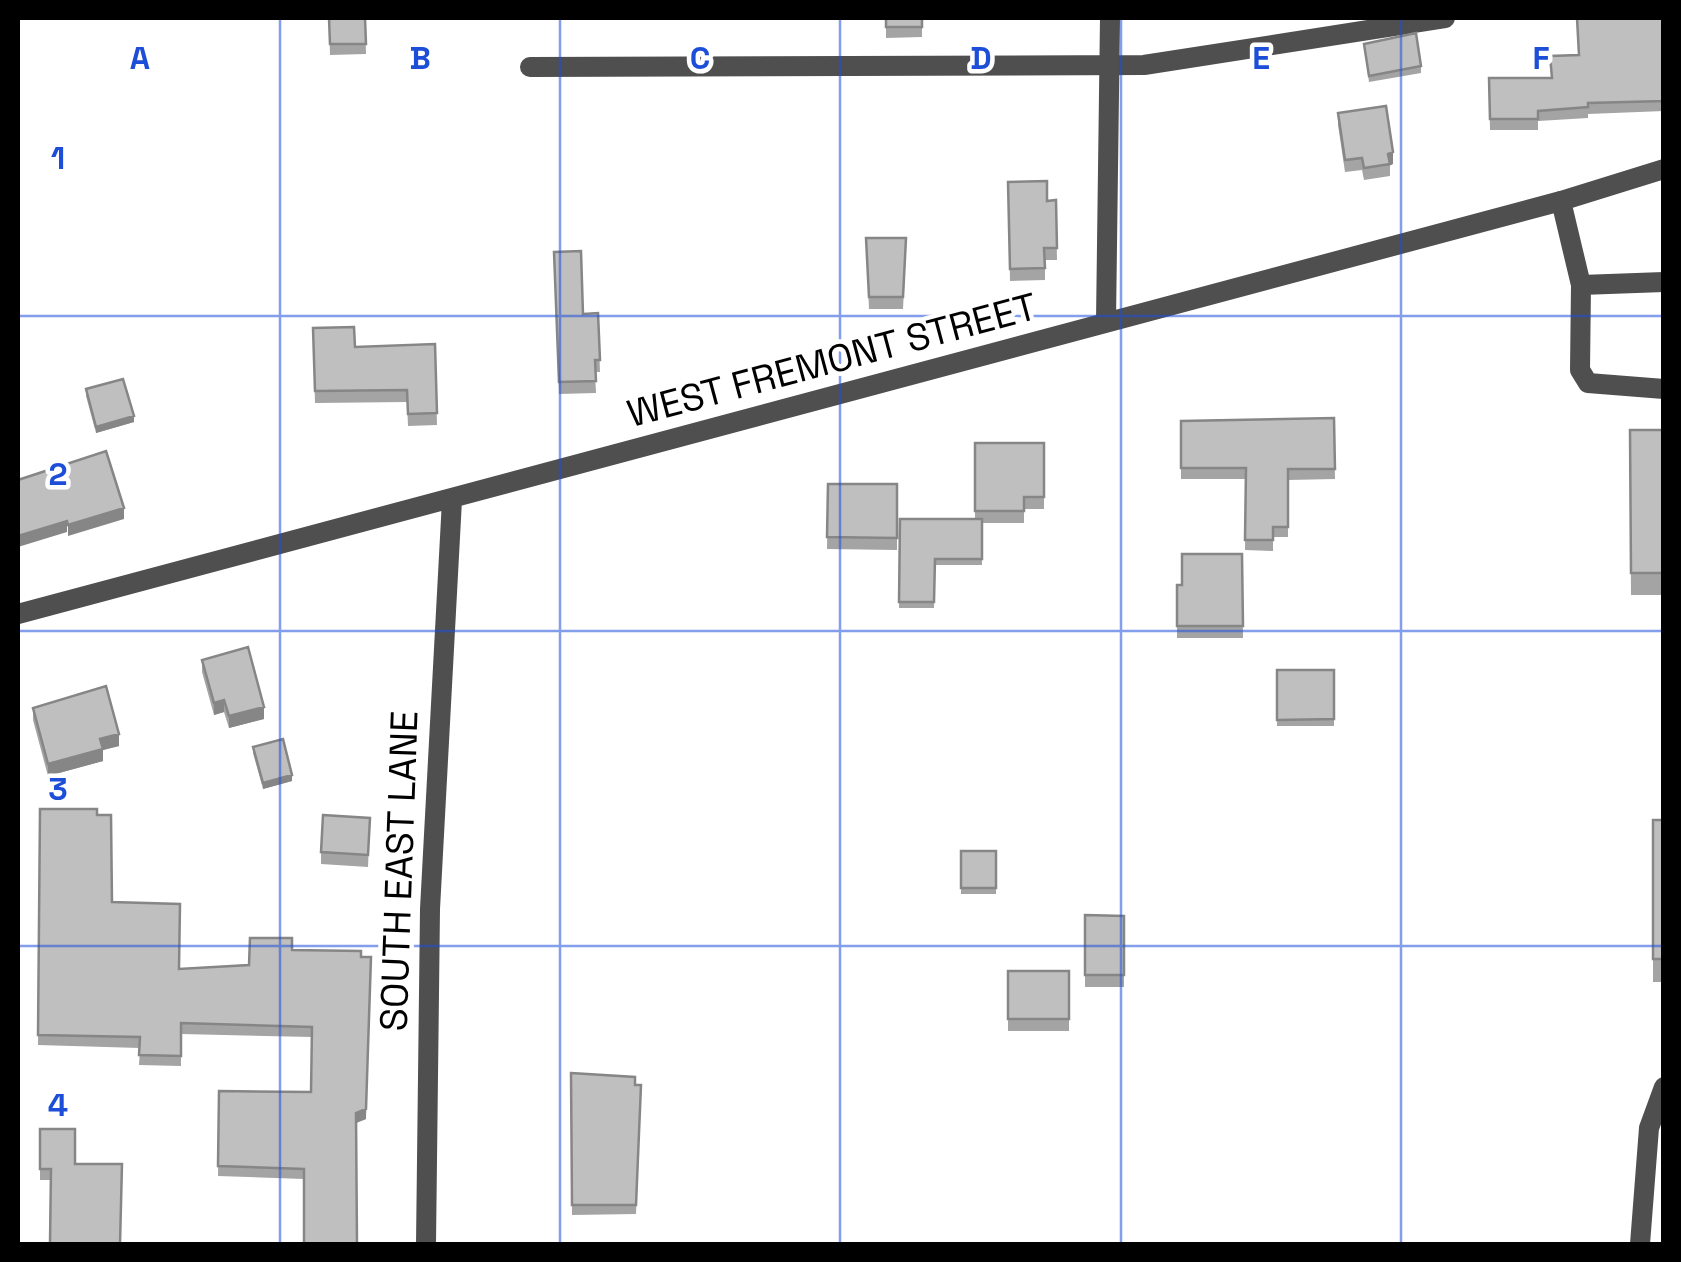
<svg xmlns="http://www.w3.org/2000/svg" width="1681" height="1262" font-family="'Space Grotesk',sans-serif">
  <style>
    .lines { fill: none; stroke-linecap: round; stroke-linejoin: round }
    .service { stroke: #4f4f4f; stroke-width: 20 }
    .minor { stroke: #4f4f4f; stroke-width: 20 }
    .wall { fill: #a4a4a4 }
    .shaded-wall { fill: #868686 }
    .building { fill: #bfbfbf; stroke: #868686; stroke-width: 2.5 }
    .grid { fill: none; stroke: #1d4ed8; stroke-width: 2.5; stroke-opacity: 0.55 }
    .labels { text-anchor: middle; stroke-width: 9; stroke-linejoin: round; paint-order: stroke }
    .street-label { font-size: 38px; fill: #000; stroke: #fff }
    .grid-label { font-size: 32px; text-anchor: middle; font-weight: bold; fill: #1d4ed8; stroke: #fff; stroke-width: 9; stroke-linejoin: round; paint-order: stroke }
  </style>
  <rect width="100%" height="100%" fill="#fff"/>
  <g class="lines">
    <path class="service" d="M 530,67 L 1144,65 L 1445,18
      M 1561,201 L 1581,285 L 1580,370 L 1588,383 L 1664,389
      M 1581,285 L 1664,282
      M 1640,1244 L 1649,1128 L 1664,1087"/>
    <path class="minor" d="M 1106,321 L 1110,18
      M 18,614 L 1561,201 L 1664,169
      M 426,1244 L 430,909 L 452,500"/>
  </g>
  <path class="wall" d="M 329,18 L 365,18 L 366,54 L 330,55 Z
    M 886,18 L 922,18 L 922,37 L 886,38 Z
    M 1664,18 L 1664,111 L 1588,114 L 1588,118 L 1538,121 L 1538,130 L 1490,130 L 1489,78 L 1551,78 L 1578,55 Z
    M 1364,44 L 1421,66 L 1421,73 L 1369,82 Z
    M 1338,113 L 1393,164 L 1390,165 L 1390,176 L 1364,180 L 1362,170 L 1345,172 L 1338,125 Z
    M 1008,182 L 1047,201 L 1056,200 L 1057,260 L 1045,260 L 1045,280 L 1010,281 Z
    M 866,238 L 906,250 L 903,309 L 869,309 Z
    M 554,252 L 583,314 L 598,313 L 600,372 L 595,372 L 596,393 L 559,394 Z
    M 313,328 L 355,347 L 435,344 L 437,425 L 408,426 L 407,402 L 315,403 Z
    M 86,389 L 134,422 L 96,433 L 86,396 Z
    M 1334,418 L 1335,479 L 1288,480 L 1288,537 L 1273,537 L 1273,551 L 1245,550 L 1246,479 L 1181,479 L 1181,421 Z
    M 1630,430 L 1664,430 L 1664,595 L 1631,595 Z
    M 975,443 L 1044,443 L 1044,509 L 1024,509 L 1024,523 L 982,523 L 982,565 L 935,565 L 934,608 L 899,608 L 900,519 L 975,519 Z
    M 828,484 L 897,484 L 897,550 L 827,549 Z
    M 1242,554 L 1243,638 L 1177,638 L 1177,585 L 1182,585 Z
    M 202,660 L 264,719 L 229,728 L 224,712 L 214,715 L 202,672 Z
    M 1277,670 L 1334,670 L 1334,726 L 1277,726 Z
    M 33,708 L 119,746 L 103,750 L 103,761 L 48,776 L 33,720 Z
    M 253,747 L 292,781 L 263,789 L 253,753 Z
    M 40,809 L 112,902 L 180,969 L 249,965 L 292,950 L 366,1119 L 356,1123 L 304,1179 L 218,1176 L 219,1091 L 311,1092 L 312,1037 L 181,1034 L 181,1066 L 139,1065 L 140,1048 L 38,1045 Z
    M 370,818 L 368,867 L 321,864 L 321,852 Z
    M 1653,820 L 1664,820 L 1664,982 L 1653,982 Z
    M 961,851 L 996,851 L 996,894 L 961,894 Z
    M 1085,915 L 1124,916 L 1124,987 L 1085,987 Z
    M 1008,971 L 1069,971 L 1069,1031 L 1008,1031 Z
    M 571,1073 L 641,1085 L 636,1214 L 572,1215 Z
    M 40,1129 L 75,1129 L 51,1180 L 40,1180 Z"/>
  <path class="shaded-wall" d="M 1393,152 L 1393,164 L 1388,166 L 1388,154 Z
    M 134,416 L 134,422 L 96,433 L 96,427 Z
    M 124,508 L 124,519 L 68,536 L 68,525 Z
    M 67,521 L 67,532 L 18,547 L 18,536 Z
    M 224,700 L 224,712 L 214,715 L 214,703 Z
    M 264,707 L 264,719 L 229,728 L 229,716 Z
    M 119,734 L 119,746 L 103,750 L 103,761 L 48,776 L 48,764 L 100,739 Z
    M 292,775 L 292,781 L 263,789 L 263,783 Z
    M 371,957 L 366,1119 L 356,1123 L 356,1113 Z"/>
  <path class="building" d="M 329,18 L 365,18 L 366,44 L 330,44 Z
    M 886,18 L 922,18 L 922,27 L 886,27 Z
    M 1577,18 L 1664,18 L 1664,101 L 1588,103 L 1588,107 L 1538,111 L 1538,119 L 1490,119 L 1489,78 L 1552,78 L 1550,56 L 1579,55 Z
    M 1416,33 L 1421,66 L 1369,76 L 1364,44 Z
    M 1386,106 L 1393,152 L 1388,154 L 1390,164 L 1364,168 L 1362,158 L 1345,160 L 1338,113 Z
    M 1047,181 L 1047,201 L 1056,200 L 1057,248 L 1044,248 L 1045,268 L 1010,269 L 1008,182 Z
    M 866,238 L 906,238 L 903,297 L 869,297 Z
    M 581,251 L 583,314 L 598,313 L 600,360 L 595,360 L 596,381 L 559,382 L 554,252 Z
    M 354,327 L 355,347 L 435,344 L 437,413 L 408,414 L 407,390 L 315,391 L 313,328 Z
    M 123,379 L 134,416 L 96,427 L 86,389 Z
    M 1334,418 L 1335,469 L 1288,469 L 1288,527 L 1273,527 L 1273,540 L 1245,540 L 1246,468 L 1181,468 L 1181,421 Z
    M 1630,430 L 1664,430 L 1664,573 L 1631,573 Z
    M 975,443 L 1044,443 L 1044,497 L 1024,497 L 1024,511 L 975,511 Z
    M 106,451 L 124,508 L 68,525 L 67,521 L 18,536 L 18,480 Z
    M 828,484 L 897,484 L 897,538 L 827,537 Z
    M 900,519 L 982,519 L 982,559 L 935,559 L 934,602 L 899,602 Z
    M 1182,554 L 1242,554 L 1243,626 L 1177,626 L 1177,585 L 1182,585 Z
    M 248,647 L 264,707 L 229,716 L 224,700 L 214,703 L 202,660 Z
    M 1277,670 L 1334,670 L 1334,719 L 1277,720 Z
    M 106,686 L 119,734 L 100,739 L 103,749 L 48,764 L 33,708 Z
    M 283,739 L 292,775 L 263,783 L 253,747 Z
    M 40,809 L 97,809 L 97,815 L 111,815 L 112,902 L 180,904 L 179,969 L 249,965 L 250,938 L 292,938 L 292,950 L 361,951 L 361,957 L 371,957 L 366,1109 L 356,1113 L 357,1244 L 304,1244 L 304,1169 L 218,1166 L 219,1091 L 311,1092 L 312,1027 L 181,1023 L 181,1056 L 139,1055 L 140,1037 L 38,1035 Z
    M 323,815 L 370,818 L 368,855 L 321,852 Z
    M 1653,820 L 1664,820 L 1664,959 L 1653,959 Z
    M 961,851 L 996,851 L 996,888 L 961,888 Z
    M 1085,915 L 1124,916 L 1124,975 L 1085,975 Z
    M 1008,971 L 1069,971 L 1069,1019 L 1008,1019 Z
    M 571,1073 L 635,1077 L 635,1085 L 641,1085 L 636,1205 L 572,1205 Z
    M 40,1129 L 75,1129 L 75,1164 L 122,1164 L 120,1244 L 50,1244 L 51,1169 L 40,1169 Z"/>
  <path class="grid" d="M 280,18 L 280,1244M 560,18 L 560,1244M 840,18 L 840,1244M 1121,18 L 1121,1244M 1401,18 L 1401,1244M 18,316 L 1664,316M 18,631 L 1664,631M 18,946 L 1664,946"/>
  <g class="labels">
    <g class="street-label">
      <text transform="translate(832 360) rotate(-15)" y="13">WEST FREMONT STREET</text>
      <text transform="translate(399 871) rotate(-88)" y="13">SOUTH EAST LANE</text>
    </g>
  </g>
  <g class="grid-label">
    <text x="140" y="69">A</text>
    <text x="420" y="69">B</text>
    <text x="700" y="69">C</text>
    <text x="981" y="69">D</text>
    <text x="1261" y="69">E</text>
    <text x="1541" y="69">F</text>
    <text x="58" y="169">1</text>
    <text x="58" y="485">2</text>
    <text x="58" y="800">3</text>
    <text x="58" y="1116">4</text>
  </g>
  <rect width="1681" height="1262" fill="none" stroke="#000000" stroke-width="40"/>
</svg>
